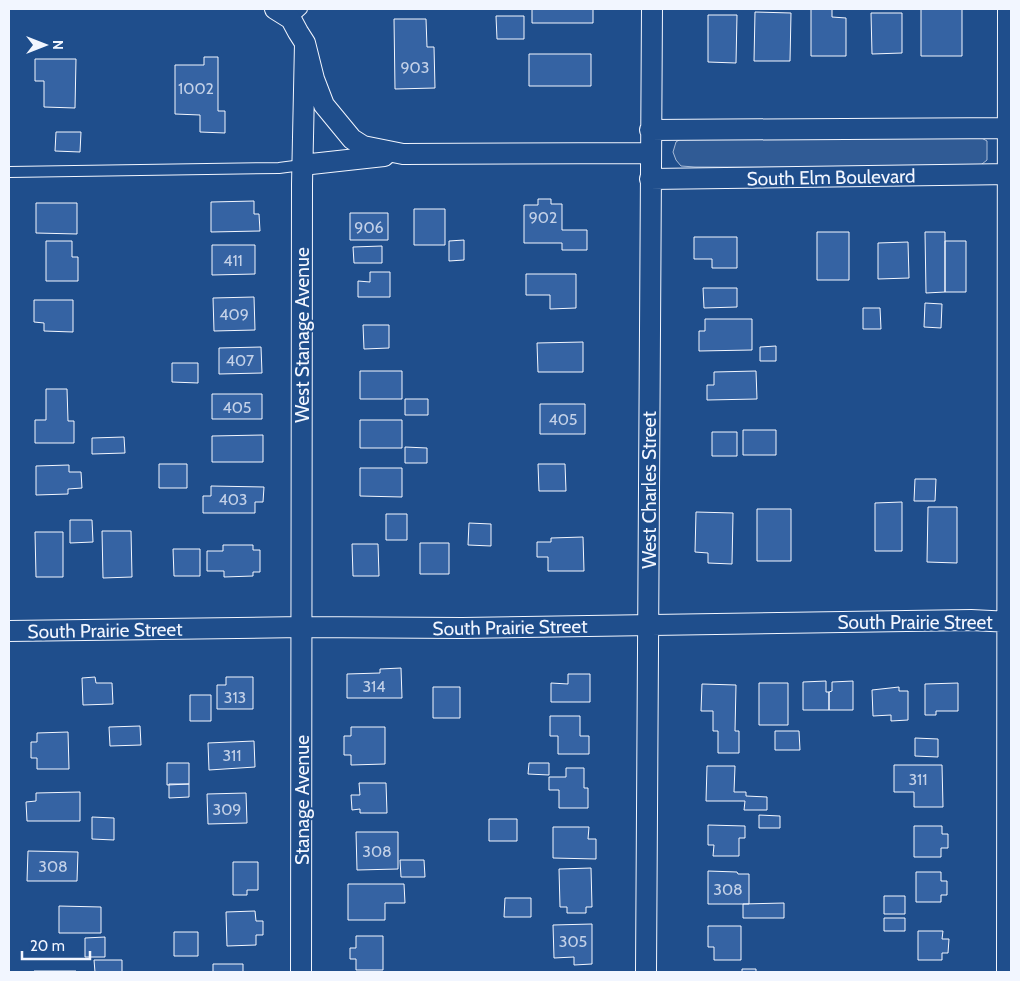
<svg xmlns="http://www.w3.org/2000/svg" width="1020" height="981" font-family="Cabin,sans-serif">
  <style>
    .built { fill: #305b95; stroke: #a8bbd7 }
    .building { fill: #3563a3; stroke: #f2f6ff }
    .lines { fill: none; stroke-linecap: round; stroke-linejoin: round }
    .service-casing { stroke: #f2f6ff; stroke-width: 12 }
    .minor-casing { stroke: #f2f6ff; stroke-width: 22 }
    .service { stroke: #1f4e8c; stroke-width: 10 }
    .minor { stroke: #1f4e8c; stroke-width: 20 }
    .labels { text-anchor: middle; stroke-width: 4; stroke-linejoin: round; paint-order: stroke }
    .number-label { font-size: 16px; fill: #c3d1e8 }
    .street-label { font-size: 19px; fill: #f2f6ff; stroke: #1f4e8c }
  </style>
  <rect width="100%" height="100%" fill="#1f4e8c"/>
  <path class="built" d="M 976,135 L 987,141 L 987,160 L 977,168 L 695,167 L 681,166 L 676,160 L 673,152 L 676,142 L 682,138 Z"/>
  <path class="building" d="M 532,9 L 593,9 L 593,23 L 532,23 Z
    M 811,9 L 832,9 L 832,17 L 846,18 L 846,56 L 811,56 Z
    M 921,9 L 962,9 L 962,56 L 921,56 Z
    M 755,12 L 791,13 L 790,61 L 754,61 Z
    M 871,13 L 902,13 L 902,53 L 872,54 Z
    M 708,15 L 737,15 L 736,63 L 708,62 Z
    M 496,16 L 524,16 L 524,39 L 497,39 Z
    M 394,19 L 426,19 L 427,47 L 434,47 L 435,88 L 395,89 Z
    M 529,54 L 591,54 L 591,86 L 529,86 Z
    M 204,57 L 218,57 L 218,111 L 225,111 L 225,133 L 200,132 L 200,115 L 175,114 L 175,65 L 204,65 Z
    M 35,59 L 76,59 L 75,108 L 44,107 L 44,81 L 35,81 Z
    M 56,132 L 81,132 L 80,152 L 55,151 Z
    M 538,199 L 551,199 L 551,204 L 562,204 L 562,230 L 587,230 L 587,250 L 562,250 L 562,243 L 524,243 L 524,205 L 538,205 Z
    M 254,201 L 254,214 L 259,214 L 260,231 L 211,232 L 211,202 Z
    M 36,203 L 77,203 L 77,234 L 36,233 Z
    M 414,209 L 445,209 L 445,245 L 414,245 Z
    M 350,213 L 388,213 L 388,240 L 350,240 Z
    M 817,232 L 849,232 L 849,280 L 817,280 Z
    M 925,232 L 945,232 L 945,292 L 926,293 Z
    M 694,237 L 737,237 L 737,268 L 712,268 L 712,259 L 694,259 Z
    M 464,240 L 464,260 L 449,261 L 449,241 Z
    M 46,241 L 72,241 L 72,257 L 78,257 L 78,281 L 46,281 Z
    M 945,241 L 966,241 L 966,292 L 945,292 Z
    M 908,242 L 909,278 L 878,279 L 878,243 Z
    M 212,245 L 255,245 L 255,274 L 212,275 Z
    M 382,246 L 382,263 L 354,263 L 353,247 Z
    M 370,272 L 390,272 L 390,297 L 358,297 L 358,281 L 370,282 Z
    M 526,274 L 576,274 L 576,308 L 550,309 L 550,295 L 526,295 Z
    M 703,288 L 737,288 L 737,307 L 704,308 Z
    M 254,297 L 255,330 L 214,331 L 213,298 Z
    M 34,300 L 73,300 L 73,332 L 44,331 L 44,323 L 34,322 Z
    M 925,303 L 942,304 L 941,328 L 924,327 Z
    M 863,308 L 880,308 L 881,329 L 863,329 Z
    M 705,319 L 752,319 L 752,350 L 699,351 L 699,331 L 705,331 Z
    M 363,325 L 389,325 L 389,348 L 364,349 Z
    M 583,342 L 583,372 L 538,372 L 537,343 Z
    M 776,346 L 776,361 L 760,361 L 760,347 Z
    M 261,347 L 262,373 L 219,374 L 219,348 Z
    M 172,363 L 198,363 L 198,383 L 172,382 Z
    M 360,371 L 402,371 L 402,399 L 360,399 Z
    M 756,371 L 757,399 L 707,400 L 707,385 L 714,385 L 714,372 Z
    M 46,389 L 67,389 L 68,421 L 74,421 L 74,443 L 35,443 L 35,420 L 46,420 Z
    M 212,394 L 262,394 L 262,419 L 212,419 Z
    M 405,399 L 428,399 L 428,415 L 405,415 Z
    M 540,404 L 585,404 L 585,434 L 540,434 Z
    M 360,420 L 402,420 L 402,448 L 360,448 Z
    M 743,430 L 776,430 L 776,455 L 743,455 Z
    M 712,432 L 737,432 L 737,456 L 712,456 Z
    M 263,435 L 263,462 L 212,462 L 212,436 Z
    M 124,437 L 125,453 L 92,454 L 92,438 Z
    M 405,447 L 427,448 L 427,463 L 405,463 Z
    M 159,464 L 187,464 L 187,488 L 159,488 Z
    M 538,464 L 565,464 L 566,491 L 539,491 Z
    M 69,465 L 69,472 L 81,472 L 82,488 L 68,489 L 68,494 L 36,495 L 36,466 Z
    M 360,468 L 402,468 L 402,497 L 360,496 Z
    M 915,479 L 936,479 L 935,501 L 914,501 Z
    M 211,486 L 264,487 L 263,502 L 255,502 L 255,513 L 203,513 L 203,496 L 211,496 Z
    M 902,502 L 902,551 L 875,551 L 875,503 Z
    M 928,507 L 957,507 L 957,563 L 927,562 Z
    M 757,509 L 791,509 L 791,561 L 757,561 Z
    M 696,512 L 733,513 L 732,564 L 708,563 L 708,553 L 695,552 Z
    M 386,514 L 407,514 L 407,540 L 386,540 Z
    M 70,520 L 92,520 L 93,542 L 70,543 Z
    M 469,523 L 491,524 L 491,546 L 468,545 Z
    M 102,531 L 131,531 L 132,577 L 103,578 Z
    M 35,532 L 63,532 L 63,577 L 36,577 Z
    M 583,537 L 584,571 L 548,571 L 548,557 L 537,557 L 537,542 L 551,542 L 551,538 Z
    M 420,543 L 449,543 L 449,574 L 420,574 Z
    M 352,544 L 378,544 L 379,576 L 353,576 Z
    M 223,545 L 253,545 L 253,550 L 260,550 L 260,572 L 253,572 L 253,576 L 224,577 L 224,571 L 207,571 L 207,551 L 223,551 Z
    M 173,549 L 200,549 L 200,576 L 174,576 Z
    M 401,668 L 402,698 L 347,698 L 347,674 L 380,673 L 380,669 Z
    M 568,674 L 590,674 L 590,702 L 551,702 L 551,683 L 568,684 Z
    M 95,677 L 96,683 L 112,683 L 113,704 L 83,705 L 82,678 Z
    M 226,677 L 253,677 L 253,709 L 217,709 L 217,685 L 226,685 Z
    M 826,681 L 826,692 L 829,692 L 829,710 L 803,710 L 803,682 Z
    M 853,681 L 853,710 L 829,710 L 829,692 L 832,691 L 832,682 Z
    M 759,683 L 788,683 L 788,725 L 759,725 Z
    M 958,683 L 958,711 L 936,711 L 936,715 L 925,715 L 925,684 Z
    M 702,684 L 736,685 L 735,731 L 739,731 L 739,753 L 718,753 L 718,731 L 713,731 L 713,711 L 701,711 Z
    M 433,687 L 460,687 L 460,718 L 433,718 Z
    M 899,687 L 899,691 L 908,691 L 908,720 L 891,721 L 891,715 L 873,716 L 872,690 Z
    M 190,695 L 211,695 L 211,721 L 190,721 Z
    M 550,716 L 580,716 L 580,736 L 589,736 L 589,754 L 558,754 L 558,736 L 550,736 Z
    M 140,726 L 141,745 L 110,746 L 109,727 Z
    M 351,727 L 385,727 L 385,764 L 351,765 L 351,755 L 344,755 L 344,736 L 351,736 Z
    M 775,731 L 799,731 L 800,750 L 775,750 Z
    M 68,732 L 69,769 L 37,769 L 37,758 L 31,758 L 31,742 L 37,742 L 37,733 Z
    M 915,738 L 938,739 L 938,757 L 915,756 Z
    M 254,741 L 255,767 L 209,770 L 208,743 Z
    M 167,763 L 189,763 L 189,784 L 167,785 Z
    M 529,763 L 549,763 L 549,775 L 528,774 Z
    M 894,765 L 942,765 L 943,807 L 914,807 L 914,792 L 894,792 Z
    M 707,766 L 735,766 L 734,792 L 746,792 L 746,796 L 767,797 L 767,810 L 744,810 L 745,801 L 706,801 Z
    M 566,768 L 584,768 L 584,788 L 588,788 L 588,808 L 559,808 L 559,790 L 549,790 L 549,777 L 566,777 Z
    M 359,783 L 386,783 L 387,813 L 360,813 L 360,809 L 352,810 L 351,795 L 360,795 Z
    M 169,784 L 189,784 L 189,797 L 169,798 Z
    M 80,792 L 80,821 L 27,821 L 26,802 L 36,801 L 36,793 Z
    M 246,793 L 247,823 L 208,824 L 207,794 Z
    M 759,815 L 780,816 L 780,828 L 759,828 Z
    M 92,817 L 114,818 L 114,840 L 92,839 Z
    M 489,819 L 517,819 L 517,841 L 489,841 Z
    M 708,825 L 745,826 L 745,838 L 739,838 L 739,856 L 713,856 L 714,845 L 708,845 Z
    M 914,826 L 942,826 L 942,834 L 948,834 L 948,848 L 941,848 L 941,857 L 914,857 Z
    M 553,827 L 589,827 L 588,839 L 596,839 L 596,859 L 553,858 Z
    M 356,832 L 398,832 L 398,869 L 357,870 Z
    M 28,851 L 78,852 L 77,881 L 27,881 Z
    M 400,860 L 424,860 L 425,877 L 401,877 Z
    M 233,862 L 258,862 L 258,890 L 247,890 L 247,895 L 233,895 Z
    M 591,868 L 592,907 L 586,907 L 586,913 L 567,913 L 567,907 L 560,907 L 559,869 Z
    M 708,871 L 737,872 L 738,874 L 749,874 L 749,904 L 708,904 Z
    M 916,872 L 941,872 L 941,881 L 947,881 L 947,895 L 941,895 L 941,902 L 916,902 Z
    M 348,884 L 404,884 L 405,903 L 385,903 L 385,920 L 348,920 Z
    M 884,896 L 905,896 L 905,914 L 884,914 Z
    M 505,898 L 531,898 L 531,917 L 504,917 Z
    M 784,903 L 784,918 L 743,918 L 743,904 Z
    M 59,906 L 101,907 L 101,933 L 59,933 Z
    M 255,911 L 256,921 L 263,921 L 263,935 L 256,935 L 256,945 L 227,946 L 226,912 Z
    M 884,918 L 905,918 L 905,931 L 884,931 Z
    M 592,924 L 592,964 L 574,965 L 574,957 L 554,958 L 553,925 Z
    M 708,926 L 741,926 L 741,960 L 714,960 L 714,947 L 708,947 Z
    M 918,931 L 943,931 L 942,939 L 949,939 L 948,953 L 942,953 L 942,960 L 918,960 Z
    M 174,932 L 198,932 L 198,956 L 174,956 Z
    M 356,936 L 383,936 L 383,970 L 356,970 L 356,959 L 350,959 L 350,948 L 356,948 Z
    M 105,937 L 105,957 L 85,957 L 85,938 Z
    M 94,960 L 122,960 L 122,972 L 95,972 Z
    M 213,964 L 243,964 L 243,972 L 213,972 Z
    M 742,969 L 756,969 L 756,972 L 742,972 Z
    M 34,971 L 76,971 L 76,972 L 34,972 Z"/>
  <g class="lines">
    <defs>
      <path id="service" d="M 291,19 L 302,9
        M 9,172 L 279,168 L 302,165"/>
      <path id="minor" d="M 275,9 L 291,19 L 298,32 L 305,43 L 314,79 L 324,105 L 352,139 L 363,146 L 403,154 L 650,153
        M 650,130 L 1011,128
        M 302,165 L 384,156
        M 650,179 L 1011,174
        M 9,631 L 302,627 L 462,628 L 971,620 L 1011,622
        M 301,972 L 302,184 L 305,43
        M 646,972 L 652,9
        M 1007,972 L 1008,9"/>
    </defs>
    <use href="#service" class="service-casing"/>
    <use href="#minor" class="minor-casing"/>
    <use href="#service" class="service"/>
    <use href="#minor" class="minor"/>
  </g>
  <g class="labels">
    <g class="number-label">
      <text x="415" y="73">903</text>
      <text x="196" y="94">1002</text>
      <text x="543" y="223">902</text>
      <text x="369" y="233">906</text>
      <text x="233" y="266">411</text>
      <text x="234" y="320">409</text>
      <text x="240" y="366">407</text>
      <text x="237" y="413">405</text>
      <text x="563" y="425">405</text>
      <text x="233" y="505">403</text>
      <text x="374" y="692">314</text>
      <text x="235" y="703">313</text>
      <text x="232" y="761">311</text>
      <text x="918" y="785">311</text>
      <text x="227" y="815">309</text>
      <text x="377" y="857">308</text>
      <text x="53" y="872">308</text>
      <text x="728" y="895">308</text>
      <text x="573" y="947">305</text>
    </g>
    <g class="street-label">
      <text transform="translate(831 177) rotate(-1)" y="7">South Elm Boulevard</text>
      <text transform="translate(302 335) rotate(-90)" y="7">West Stanage Avenue</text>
      <text transform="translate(649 490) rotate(-90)" y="7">West Charles Street</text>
      <text x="915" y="629">South Prairie Street</text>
      <text transform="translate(510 627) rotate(-1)" y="7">South Prairie Street</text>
      <text transform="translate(105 630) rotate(-1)" y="7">South Prairie Street</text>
      <text transform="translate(302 800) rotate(-90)" y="7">Stanage Avenue</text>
    </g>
  </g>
  <rect width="1020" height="981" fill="none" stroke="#f2f6ff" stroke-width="20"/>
  <g transform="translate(45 45) rotate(90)" stroke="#1f4e8c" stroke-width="4" paint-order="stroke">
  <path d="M0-4L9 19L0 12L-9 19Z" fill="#f2f6ff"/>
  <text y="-8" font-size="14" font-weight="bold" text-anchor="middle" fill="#f2f6ff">N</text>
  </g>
  <path d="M22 951v8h68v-8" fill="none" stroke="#f2f6ff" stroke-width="2.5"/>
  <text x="30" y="951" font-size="15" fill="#f2f6ff" stroke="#1f4e8c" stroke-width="4" paint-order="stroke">20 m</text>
</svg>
